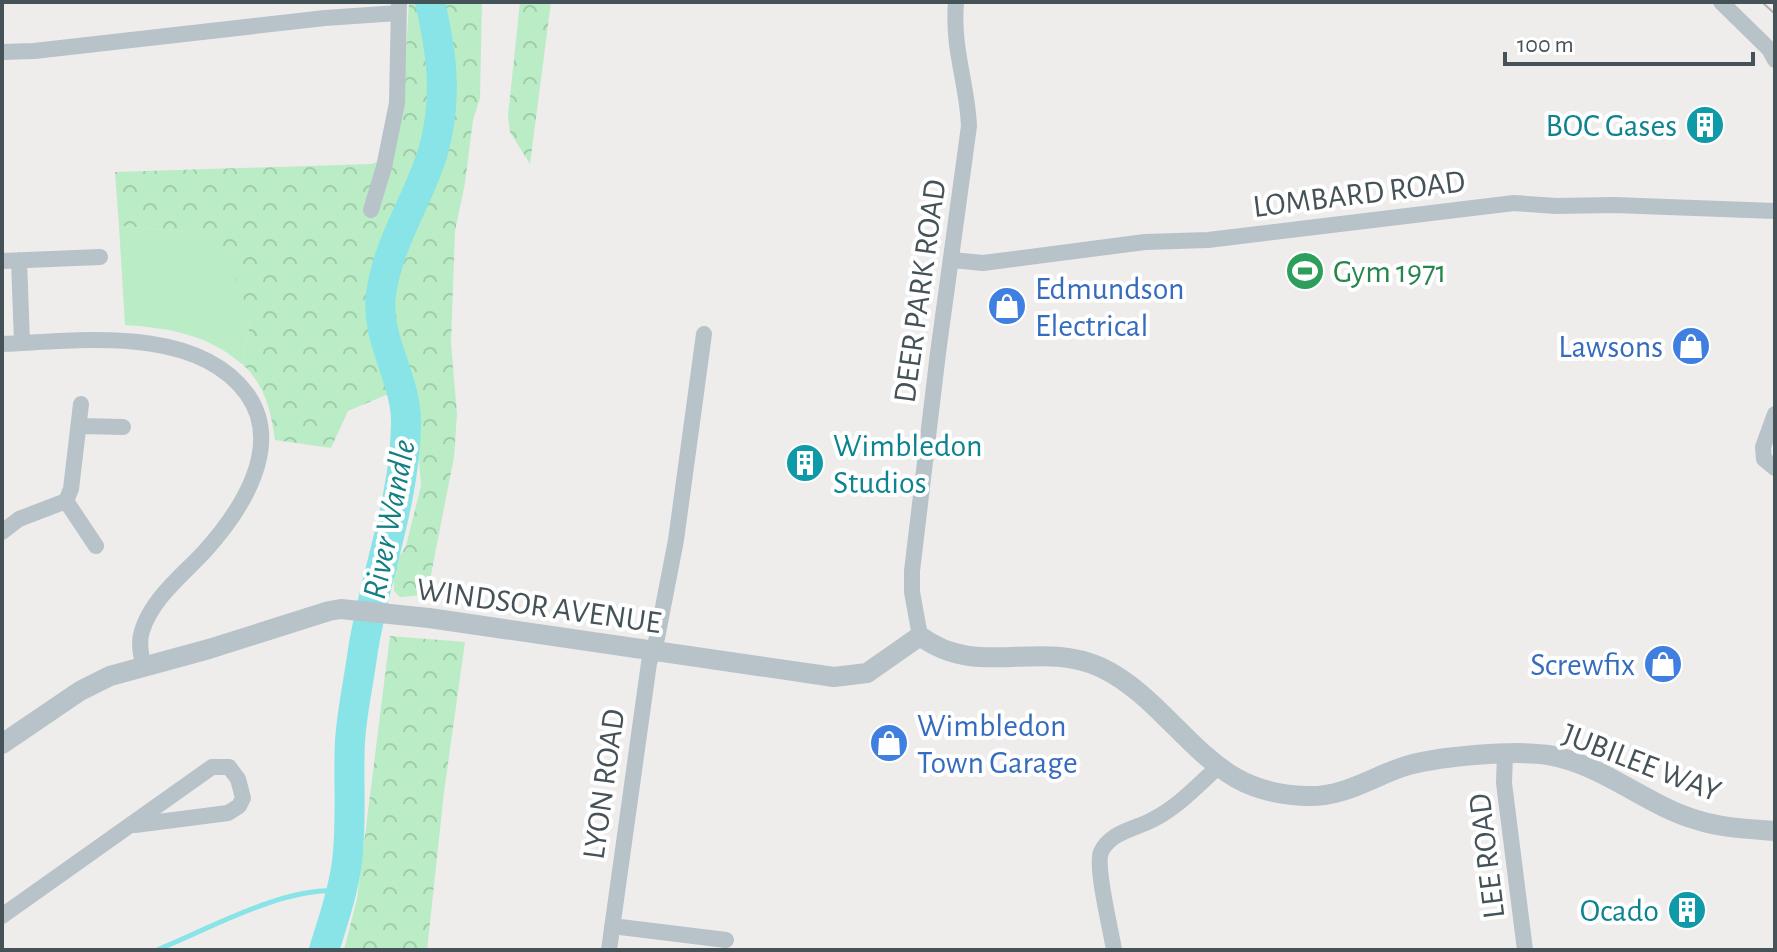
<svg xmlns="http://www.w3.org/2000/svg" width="1777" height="952" font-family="'Alegreya Sans',sans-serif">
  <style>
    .forest { fill: url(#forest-crowns) }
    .park { fill: #baecc5 }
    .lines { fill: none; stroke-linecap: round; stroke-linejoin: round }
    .stream { stroke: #89e4e8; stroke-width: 5 }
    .river { stroke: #89e4e8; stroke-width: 30 }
    .minor { stroke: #b7c3c8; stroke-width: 16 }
    .tertiary { stroke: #b7c3c8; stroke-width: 20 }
    .tram { stroke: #aeb3b6; stroke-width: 2 }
    .labels { text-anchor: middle; stroke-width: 8; stroke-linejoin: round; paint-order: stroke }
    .culture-label { font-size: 32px; fill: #0d838f; stroke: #fff; text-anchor: end }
    .street-label { font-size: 32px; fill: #455258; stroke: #fff }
    .leisure-label { font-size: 32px; fill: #27864d; stroke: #fff; text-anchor: start }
    .shop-label { font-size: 32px; fill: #366cbe; stroke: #fff; text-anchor: start }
    .water-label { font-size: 34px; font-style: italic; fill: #117f83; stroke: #fff }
  </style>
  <defs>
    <pattern id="forest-crowns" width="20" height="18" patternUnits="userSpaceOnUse" patternTransform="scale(2)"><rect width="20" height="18" fill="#baecc5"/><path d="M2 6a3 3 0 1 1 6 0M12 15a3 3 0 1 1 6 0" fill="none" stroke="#a1ccab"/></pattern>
  </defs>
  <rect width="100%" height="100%" fill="#efecec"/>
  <path class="forest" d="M 409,2 L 482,2 L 480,98 L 473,120 L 465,183 L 455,231 L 451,343 L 457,414 L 454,457 L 427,595 L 400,597 L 394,591 L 393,566 L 406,546 L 421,486 L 415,410 L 386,395 L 348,411 L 331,448 L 275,440 C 271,411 265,384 242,364 L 251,317 L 187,232 L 119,226 L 115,172 L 371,164 L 388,158 L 404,83 Z
    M 520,2 L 551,2 L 530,164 L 510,132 L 508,116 Z
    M 390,636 L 465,642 L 444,792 L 427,950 L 344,950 L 357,899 Z"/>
  <path class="park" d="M 119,226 L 187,232 L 226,255 L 251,317 L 242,364 C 207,334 169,328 125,325 Z"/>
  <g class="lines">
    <path class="stream" d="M 157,950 C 211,928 284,886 342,891"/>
    <path class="river" d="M 324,950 C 333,921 343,892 347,862 C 352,822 348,781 350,741 C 352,711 359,680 363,650 C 375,575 405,501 406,424 C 407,379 375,340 381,294 C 389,240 418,201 433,152 C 448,99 442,54 430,2"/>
    <path class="minor" d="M 1721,2 L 1769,49 L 1775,60
      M 2,52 L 34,51 L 325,18 L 398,13
      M 371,210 L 384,167 L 397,103 L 399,3
      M 19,260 L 22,343
      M 952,260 L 983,263 L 1145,242 L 1208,240 L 1514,203 L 1556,206 L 1614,205 L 1775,211
      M 2,261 L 100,257
      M 2,344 C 78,341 196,324 247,394 C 284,446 241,511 205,551 C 183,575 152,598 142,631 C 138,643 141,656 144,667
      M 81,404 L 71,489 L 66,501 L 96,546
      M 1775,414 L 1763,447 L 1764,459 L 1775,468
      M 80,426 L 123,427
      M 2,532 L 19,519 L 66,501
      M 920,636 L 912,592 L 912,571 L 938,353 L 969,126 C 967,82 952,49 956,2
      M 1505,755 L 1504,783 L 1525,950
      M 2,916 L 212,767 L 229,767 L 238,779 L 243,798 L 239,806 L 228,813 L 135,825
      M 612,926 L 726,940
      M 609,950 L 649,663 L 657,638 L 676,540 L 704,334
      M 1114,950 C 1111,930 1095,867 1101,852 C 1110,832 1135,829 1152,820 C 1178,807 1198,785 1219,766"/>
    <path class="tertiary" d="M 2,744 L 80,691 L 110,676 L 209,649 L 329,611 L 341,609 L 429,618 L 834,677 L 867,673 L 920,636 C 978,679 1037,639 1100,667 C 1154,692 1186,749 1236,778 C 1257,790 1282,795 1306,796 C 1345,798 1374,775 1409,765 C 1443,756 1514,750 1548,755 C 1603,764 1645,805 1697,820 C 1722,828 1749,829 1775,831"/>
    <path class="tram" d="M 1762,2 L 1775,14"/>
  </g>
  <defs>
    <symbol id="building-disc" viewBox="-11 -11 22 22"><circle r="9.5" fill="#0f9aa8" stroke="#fff"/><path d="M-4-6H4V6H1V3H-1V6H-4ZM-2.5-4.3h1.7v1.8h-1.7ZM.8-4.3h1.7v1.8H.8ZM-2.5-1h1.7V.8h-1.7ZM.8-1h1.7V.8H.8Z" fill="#fff"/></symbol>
    <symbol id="stadium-disc" viewBox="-11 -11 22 22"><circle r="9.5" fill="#2e9e5b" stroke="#fff"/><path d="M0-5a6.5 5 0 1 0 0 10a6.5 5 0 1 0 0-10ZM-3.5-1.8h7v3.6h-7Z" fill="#fff"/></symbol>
    <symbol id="shop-disc" viewBox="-11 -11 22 22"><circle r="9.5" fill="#3f7fe0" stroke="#fff"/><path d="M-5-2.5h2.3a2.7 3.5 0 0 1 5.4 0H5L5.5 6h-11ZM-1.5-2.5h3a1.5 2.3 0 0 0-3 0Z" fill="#fff"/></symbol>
  </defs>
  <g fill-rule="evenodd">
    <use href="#building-disc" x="1683" y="103" width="44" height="44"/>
    <use href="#stadium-disc" x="1283" y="249" width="44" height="44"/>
    <use href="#shop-disc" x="985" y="284" width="44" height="44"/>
    <use href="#shop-disc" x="1669" y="324" width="44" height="44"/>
    <use href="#building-disc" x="783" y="441" width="44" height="44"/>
    <use href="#shop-disc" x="1641" y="642" width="44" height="44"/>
    <use href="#shop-disc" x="867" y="721" width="44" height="44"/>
    <use href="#building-disc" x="1665" y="888" width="44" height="44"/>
  </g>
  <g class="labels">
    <g class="culture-label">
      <text x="1677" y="136">BOC Gases</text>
      <text x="833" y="456" text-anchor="start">Wimbledon<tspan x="833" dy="37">Studios</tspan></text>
      <text x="1659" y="921">Ocado</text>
    </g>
    <g class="street-label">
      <text transform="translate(1359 193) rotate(-7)" y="11">LOMBARD ROAD</text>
      <text transform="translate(919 291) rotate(-82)" y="11">DEER PARK ROAD</text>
      <text transform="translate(539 605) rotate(8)" y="11">WINDSOR AVENUE</text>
      <text transform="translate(1642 762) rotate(21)" y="11">JUBILEE WAY</text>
      <text transform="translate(603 784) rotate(-82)" y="11">LYON ROAD</text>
      <text transform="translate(1486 856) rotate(-97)" y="11">LEE ROAD</text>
    </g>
    <g class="leisure-label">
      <text x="1333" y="282">Gym 1971</text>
    </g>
    <g class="shop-label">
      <text x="1035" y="299">Edmundson<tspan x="1035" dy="37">Electrical</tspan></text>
      <text x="1663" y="357" text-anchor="end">Lawsons</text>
      <text x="1635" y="675" text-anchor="end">Screwfix</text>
      <text x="917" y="736">Wimbledon<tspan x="917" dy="37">Town Garage</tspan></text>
    </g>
    <g class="water-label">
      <text transform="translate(388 519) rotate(-79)" y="12">River Wandle</text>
    </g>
  </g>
  <rect width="1777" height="952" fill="none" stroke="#455258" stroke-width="8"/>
  <path d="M1505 52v12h248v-12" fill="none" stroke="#455258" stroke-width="4"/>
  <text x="1517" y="52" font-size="24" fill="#455258" stroke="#ffffff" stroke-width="6" paint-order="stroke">100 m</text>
</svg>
